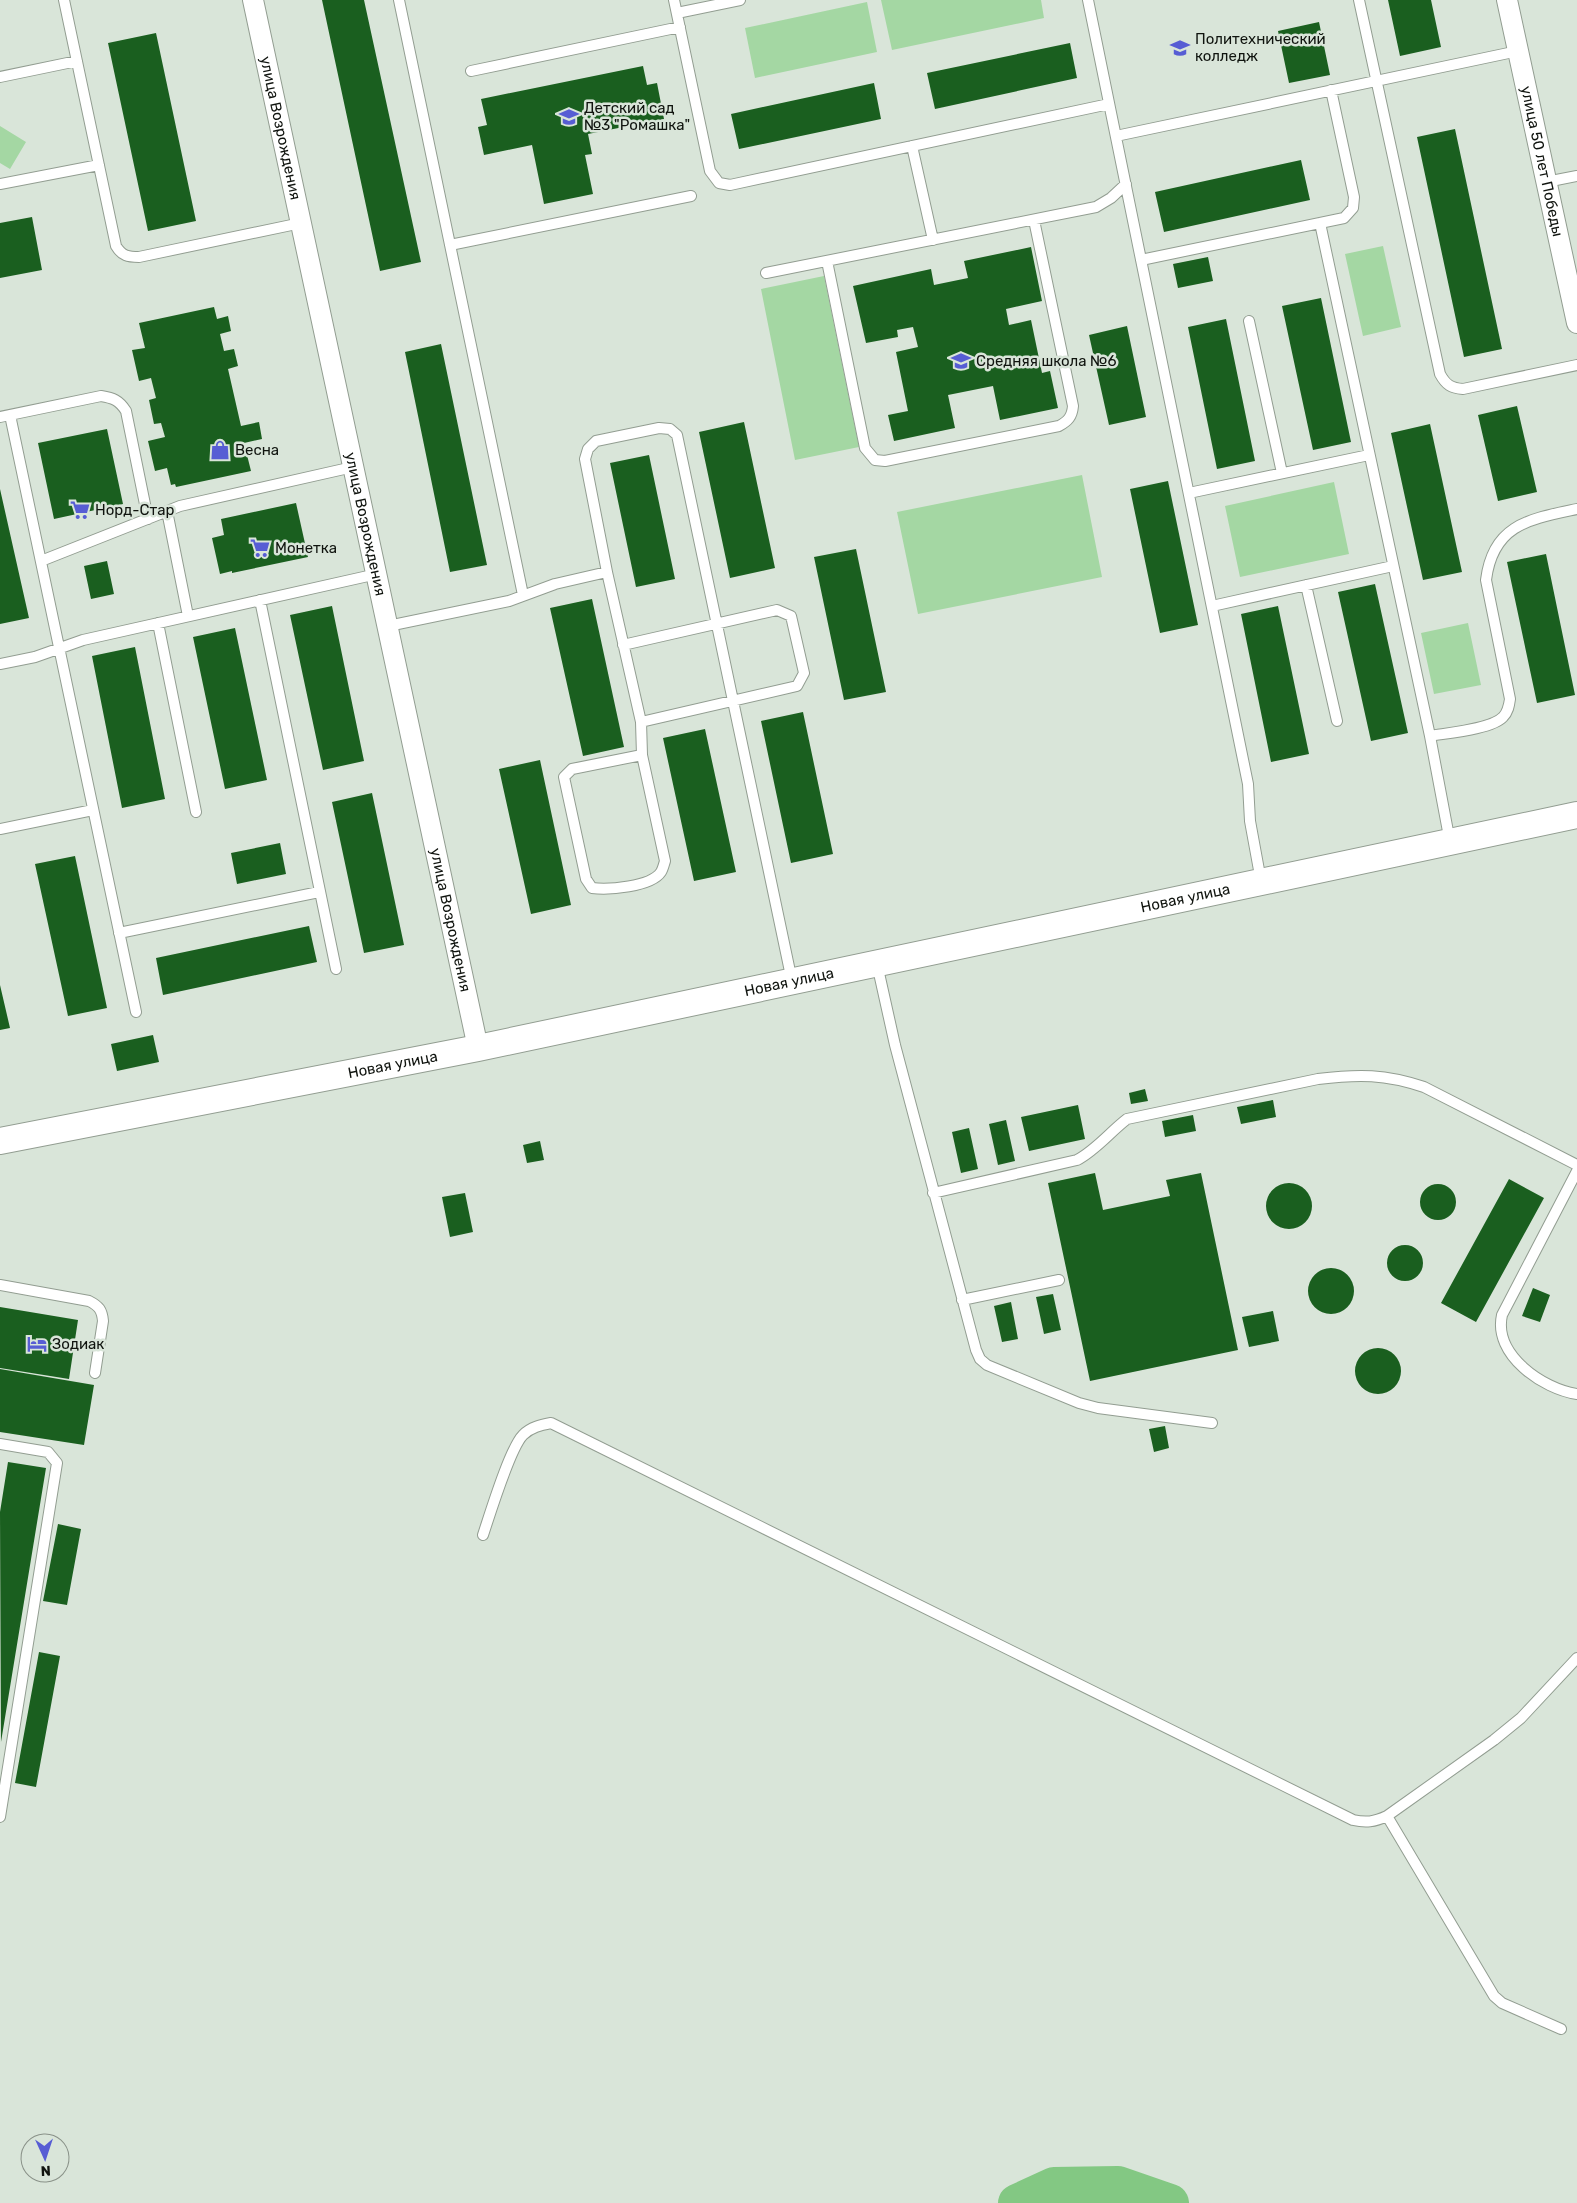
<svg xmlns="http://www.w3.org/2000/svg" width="1577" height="2203" font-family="Rubik,sans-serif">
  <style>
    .green { fill: #a4d7a3 }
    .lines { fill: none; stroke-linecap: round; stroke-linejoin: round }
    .river { stroke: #83c883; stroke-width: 38 }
    .building { fill: #1a5f1f }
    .service-casing { stroke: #929d91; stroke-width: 12 }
    .minor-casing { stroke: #929d91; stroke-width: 22 }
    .tertiary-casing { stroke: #929d91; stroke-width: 28 }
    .service { stroke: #fff; stroke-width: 10 }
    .minor { stroke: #fff; stroke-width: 20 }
    .tertiary { stroke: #fff; stroke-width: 26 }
    .labels { text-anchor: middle; stroke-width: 5; stroke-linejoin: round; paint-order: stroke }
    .poi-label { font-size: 15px; fill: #10140f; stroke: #d9e5d9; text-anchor: start }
    .street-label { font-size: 15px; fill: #10140f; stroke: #d9e5d9 }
  </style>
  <rect width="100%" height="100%" fill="#d9e5d9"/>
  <path class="green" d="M 881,0 L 1041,0 L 1044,18 L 892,50 Z
    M 867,2 L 877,52 L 755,78 L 745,28 Z
    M 0,126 L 26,142 L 10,169 L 0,163 Z
    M 1383,246 L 1401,327 L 1363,336 L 1345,254 Z
    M 824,276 L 859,447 L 795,460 L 761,289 Z
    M 1082,475 L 1102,577 L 918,614 L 897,512 Z
    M 1334,482 L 1349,554 L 1240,577 L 1225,506 Z
    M 1468,623 L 1481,685 L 1434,694 L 1421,633 Z"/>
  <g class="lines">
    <path class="river" d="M 1017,2203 L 1054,2186 L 1118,2185 L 1170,2203"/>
  </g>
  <path class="building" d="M 322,0 L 364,0 L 421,262 L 380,271 Z
    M 1388,0 L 1431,0 L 1441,47 L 1400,56 Z
    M 1319,22 L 1330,75 L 1289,83 L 1278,31 Z
    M 156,33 L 196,221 L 148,231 L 108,43 Z
    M 1070,43 L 1077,78 L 935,109 L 927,73 Z
    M 643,66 L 647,85 L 657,83 L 664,119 L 588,134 L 592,154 L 585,155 L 593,194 L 544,204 L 532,145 L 484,155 L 478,127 L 487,125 L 481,99 Z
    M 874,83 L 881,119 L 739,149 L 731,114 Z
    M 1455,129 L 1502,349 L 1464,357 L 1417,137 Z
    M 1301,160 L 1310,200 L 1164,232 L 1155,192 Z
    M 32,217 L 42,270 L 0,278 L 0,223 Z
    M 1031,247 L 1042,301 L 1006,309 L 1009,325 L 1031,320 L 1042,373 L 1050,371 L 1058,408 L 1000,420 L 993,386 L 948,395 L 955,428 L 894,441 L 888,415 L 908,411 L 896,352 L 918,347 L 913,327 L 897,330 L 898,337 L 866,343 L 853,286 L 931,269 L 934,285 L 968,278 L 964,261 Z
    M 1208,257 L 1213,281 L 1178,288 L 1173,264 Z
    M 1321,298 L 1351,442 L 1313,450 L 1282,306 Z
    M 214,307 L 217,319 L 228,316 L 231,331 L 220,334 L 224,351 L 234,349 L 238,366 L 228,369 L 241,426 L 259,422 L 262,439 L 244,443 L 251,471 L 176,487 L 175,484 L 171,485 L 167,468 L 155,471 L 148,441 L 165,437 L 161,423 L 154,424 L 149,400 L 156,398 L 151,378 L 139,381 L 132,350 L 145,348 L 139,323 Z
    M 1226,319 L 1255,461 L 1217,469 L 1188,327 Z
    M 1127,326 L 1146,417 L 1109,425 L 1089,335 Z
    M 441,344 L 487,565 L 450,572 L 405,352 Z
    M 1517,406 L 1537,492 L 1498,501 L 1478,415 Z
    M 744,422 L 775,568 L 730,578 L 699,432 Z
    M 1430,424 L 1462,572 L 1423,580 L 1391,433 Z
    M 107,429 L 123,504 L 54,519 L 38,443 Z
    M 649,455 L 675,579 L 636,587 L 610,463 Z
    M 1168,481 L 1198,625 L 1160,633 L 1130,489 Z
    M 0,489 L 29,618 L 0,624 Z
    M 296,503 L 308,557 L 232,573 L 232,571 L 220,574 L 212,538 L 224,535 L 221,519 Z
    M 856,549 L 886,692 L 844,700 L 814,557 Z
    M 1546,554 L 1575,695 L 1537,703 L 1507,562 Z
    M 107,561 L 114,594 L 91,599 L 84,566 Z
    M 1375,584 L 1408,733 L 1371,741 L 1338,592 Z
    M 592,599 L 624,747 L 583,756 L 550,608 Z
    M 332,606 L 364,761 L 323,770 L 290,615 Z
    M 1278,606 L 1309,754 L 1271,762 L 1241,614 Z
    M 235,628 L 267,780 L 225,789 L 193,637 Z
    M 135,647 L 165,799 L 122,808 L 92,656 Z
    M 803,712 L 833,854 L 791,863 L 761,721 Z
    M 705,729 L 736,872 L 694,881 L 663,738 Z
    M 540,760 L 571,905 L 531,914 L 499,769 Z
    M 372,793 L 404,945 L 364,953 L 332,802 Z
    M 280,843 L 286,874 L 237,884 L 231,853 Z
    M 75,856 L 107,1008 L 68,1016 L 35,864 Z
    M 309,926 L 317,962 L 163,995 L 156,958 Z
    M 0,985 L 10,1028 L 0,1030 Z
    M 153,1035 L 159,1062 L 117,1071 L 111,1044 Z
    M 1145,1089 L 1148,1101 L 1131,1104 L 1129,1093 Z
    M 1273,1100 L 1276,1117 L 1241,1124 L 1237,1107 Z
    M 1078,1105 L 1085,1139 L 1029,1151 L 1021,1117 Z
    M 1193,1115 L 1196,1131 L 1165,1137 L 1162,1121 Z
    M 1006,1120 L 1015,1161 L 998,1165 L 989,1124 Z
    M 969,1128 L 978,1169 L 961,1173 L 952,1132 Z
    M 540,1141 L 544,1160 L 527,1163 L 523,1145 Z
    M 1095,1173 L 1103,1210 L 1170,1196 L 1166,1180 L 1201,1173 L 1238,1350 L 1090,1381 L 1048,1183 Z
    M 1509,1179 L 1544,1198 L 1476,1322 L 1441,1303 Z
    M1266 1206a23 23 0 1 1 46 0a23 23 0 1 1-46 0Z
    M1420 1202a18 18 0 1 1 36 0a18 18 0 1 1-36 0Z
    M 465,1193 L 473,1232 L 450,1237 L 442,1197 Z
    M1387 1263a18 18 0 1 1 36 0a18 18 0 1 1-36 0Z
    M1308 1291a23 23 0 1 1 46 0a23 23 0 1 1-46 0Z
    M 1533,1288 L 1550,1295 L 1540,1322 L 1522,1316 Z
    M 1053,1294 L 1061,1330 L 1044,1334 L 1036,1297 Z
    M 1011,1302 L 1018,1339 L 1002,1342 L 994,1306 Z
    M 0,1307 L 78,1320 L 69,1379 L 0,1368 Z
    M 1273,1311 L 1279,1341 L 1249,1347 L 1242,1317 Z
    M1355 1371a23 23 0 1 1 46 0a23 23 0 1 1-46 0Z
    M 0,1369 L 94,1385 L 84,1445 L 0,1432 Z
    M 1165,1426 L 1169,1448 L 1154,1452 L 1149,1429 Z
    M 8,1462 L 46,1468 L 1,1742 L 0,1512 Z
    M 58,1524 L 81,1529 L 67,1605 L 43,1601 Z
    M 39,1652 L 60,1656 L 36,1787 L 15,1783 Z"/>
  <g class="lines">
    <defs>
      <path id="service" d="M 64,0 L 116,246 C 122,256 128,257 139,257 L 301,223
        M 399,0 L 523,595
        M 674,0 L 710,171 L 719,183 L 730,185 L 1109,104
        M 1088,0 L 1248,784 L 1250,821 L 1261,881
        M 1359,0 L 1440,374 C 1446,385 1451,388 1463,389 L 1577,365
        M 677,13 L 740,0
        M 471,71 L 680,27
        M 0,77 L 77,61
        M 1116,136 L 1518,51
        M 912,146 L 933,240
        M 1546,182 L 1577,176
        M 0,184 L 99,165
        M 1320,223 L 1430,736 L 1450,842
        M 450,245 L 691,196
        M 1141,260 L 1344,218 L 1353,208 L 1354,197 L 1331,90
        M 827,261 L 865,448 L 875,460 L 885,461 L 1059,426 C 1068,421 1072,417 1073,406 L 1034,220
        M 766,273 L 1096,207 L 1111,198 L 1126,184
        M 1249,321 L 1282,473
        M 10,415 L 136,1012
        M 0,417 L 101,396 C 113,398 119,400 126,411 L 148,519
        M 1189,493 L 1369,455
        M 167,511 L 188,616
        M 41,561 L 180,506 L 353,467
        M 607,572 L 641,722 L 642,755 L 665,861 C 664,864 663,869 661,872 C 651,887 608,890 592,888 L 586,879 L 564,777 L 572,769 L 642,755
        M 1306,585 L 1337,721
        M 260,600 L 336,969
        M 1212,606 L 1393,566
        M 158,623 L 196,812
        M 388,626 L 509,601 L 555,584 L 607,572 L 585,459 L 588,449 L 596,441 L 659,428 L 670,429 L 677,435 L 792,981
        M 623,645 L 777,610 L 791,616 L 804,673 L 797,686 L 641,722
        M 0,664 L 35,657 L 83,640 L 377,574
        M 1430,736 C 1447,733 1492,729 1503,717 C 1508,712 1509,706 1510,699 L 1486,580 C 1493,524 1530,519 1577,509
        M 0,829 L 93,810
        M 119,933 L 319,892
        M 877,964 L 895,1045 L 976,1350 L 980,1359 L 987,1365 L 1079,1403 L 1098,1408 L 1212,1423
        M 1577,1171 L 1502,1315 C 1493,1355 1543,1389 1577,1394
        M 933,1193 L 1077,1160 C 1096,1150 1110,1132 1127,1119 L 1318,1079 C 1359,1074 1385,1074 1424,1087 L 1577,1165
        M 0,1285 L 89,1301 C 99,1306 102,1310 103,1321 L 95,1373
        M 962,1300 L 1059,1280
        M 0,1444 L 48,1452 L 57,1463 L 0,1817
        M 483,1535 C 490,1514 510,1448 523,1435 C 531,1427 541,1425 551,1423 L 1353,1820 C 1366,1823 1374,1822 1387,1816 L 1494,1740 L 1521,1718 L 1577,1658
        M 1387,1816 L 1494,1996 L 1502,2003 L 1561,2029"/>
      <g id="minor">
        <path id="s1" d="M 253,0 L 478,1048"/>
        <path id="s2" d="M 1507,0 L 1577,323"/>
      </g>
      <g id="tertiary">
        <path id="s3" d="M 0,1141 L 478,1048 L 1577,815"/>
      </g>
    </defs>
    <use href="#service" class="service-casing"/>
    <use href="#minor" class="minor-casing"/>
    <use href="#tertiary" class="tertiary-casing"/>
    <use href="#service" class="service"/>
    <use href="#minor" class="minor"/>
    <use href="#tertiary" class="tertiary"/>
  </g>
  <defs>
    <symbol id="university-bare" viewBox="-9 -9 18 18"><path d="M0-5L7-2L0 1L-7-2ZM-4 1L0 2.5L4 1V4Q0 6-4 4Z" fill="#575dd4" stroke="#d9e5d9" stroke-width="2.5" paint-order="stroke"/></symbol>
    <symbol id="school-bare" viewBox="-9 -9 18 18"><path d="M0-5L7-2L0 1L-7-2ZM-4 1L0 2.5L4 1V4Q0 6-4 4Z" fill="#575dd4" stroke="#d9e5d9" stroke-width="2.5" paint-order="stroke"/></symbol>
    <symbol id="shop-bare" viewBox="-9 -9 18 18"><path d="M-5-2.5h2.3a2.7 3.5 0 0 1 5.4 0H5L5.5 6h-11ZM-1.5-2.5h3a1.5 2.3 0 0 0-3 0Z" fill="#575dd4" stroke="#d9e5d9" stroke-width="2.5" paint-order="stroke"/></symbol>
    <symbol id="supermarket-bare" viewBox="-9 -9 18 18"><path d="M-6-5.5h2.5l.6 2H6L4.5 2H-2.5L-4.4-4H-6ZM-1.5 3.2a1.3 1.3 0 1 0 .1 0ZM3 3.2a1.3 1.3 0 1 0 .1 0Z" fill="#575dd4" stroke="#d9e5d9" stroke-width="2.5" paint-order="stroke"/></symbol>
    <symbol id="hotel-bare" viewBox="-9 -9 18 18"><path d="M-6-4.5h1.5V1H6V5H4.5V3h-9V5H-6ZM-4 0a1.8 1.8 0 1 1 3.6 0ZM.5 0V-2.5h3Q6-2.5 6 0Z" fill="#575dd4" stroke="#d9e5d9" stroke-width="2.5" paint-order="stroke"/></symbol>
  </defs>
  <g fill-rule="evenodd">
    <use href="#university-bare" x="1166" y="34" width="28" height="28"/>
    <use href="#school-bare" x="555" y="103" width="28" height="28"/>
    <use href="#school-bare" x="947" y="347" width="28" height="28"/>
    <use href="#shop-bare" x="206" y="436" width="28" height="28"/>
    <use href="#supermarket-bare" x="66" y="496" width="28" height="28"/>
    <use href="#supermarket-bare" x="246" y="534" width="28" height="28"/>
    <use href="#hotel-bare" x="23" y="1330" width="28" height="28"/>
  </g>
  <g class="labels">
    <g class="poi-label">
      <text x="1195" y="44">Политехнический<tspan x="1195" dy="17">колледж</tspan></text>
      <text x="584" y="113">Детский сад<tspan x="584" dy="17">№3 "Ромашка"</tspan></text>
      <text x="976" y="366">Средняя школа №6</text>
      <text x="235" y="455">Весна</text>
      <text x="95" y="515">Норд-Стар</text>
      <text x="275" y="553">Монетка</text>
      <text x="52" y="1349">Зодиак</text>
    </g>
    <g class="street-label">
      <text dy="5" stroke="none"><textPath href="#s1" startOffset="131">улица Возрождения</textPath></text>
      <text dy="5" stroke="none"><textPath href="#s2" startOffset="165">улица 50 лет Победы</textPath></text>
      <text dy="5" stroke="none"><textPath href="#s1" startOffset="536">улица Возрождения</textPath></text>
      <text dy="5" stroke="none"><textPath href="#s3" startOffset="1210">Новая улица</textPath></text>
      <text dy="5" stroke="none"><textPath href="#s1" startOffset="941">улица Возрождения</textPath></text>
      <text dy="5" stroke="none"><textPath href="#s3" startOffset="805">Новая улица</textPath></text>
      <text dy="5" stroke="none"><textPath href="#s3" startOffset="400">Новая улица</textPath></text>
    </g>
  </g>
  <g transform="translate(45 2158) rotate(177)"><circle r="24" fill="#d9e5d9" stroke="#899188"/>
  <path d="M0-4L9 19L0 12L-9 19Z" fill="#575dd4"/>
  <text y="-8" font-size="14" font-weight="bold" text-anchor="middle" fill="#10140f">N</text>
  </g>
</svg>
